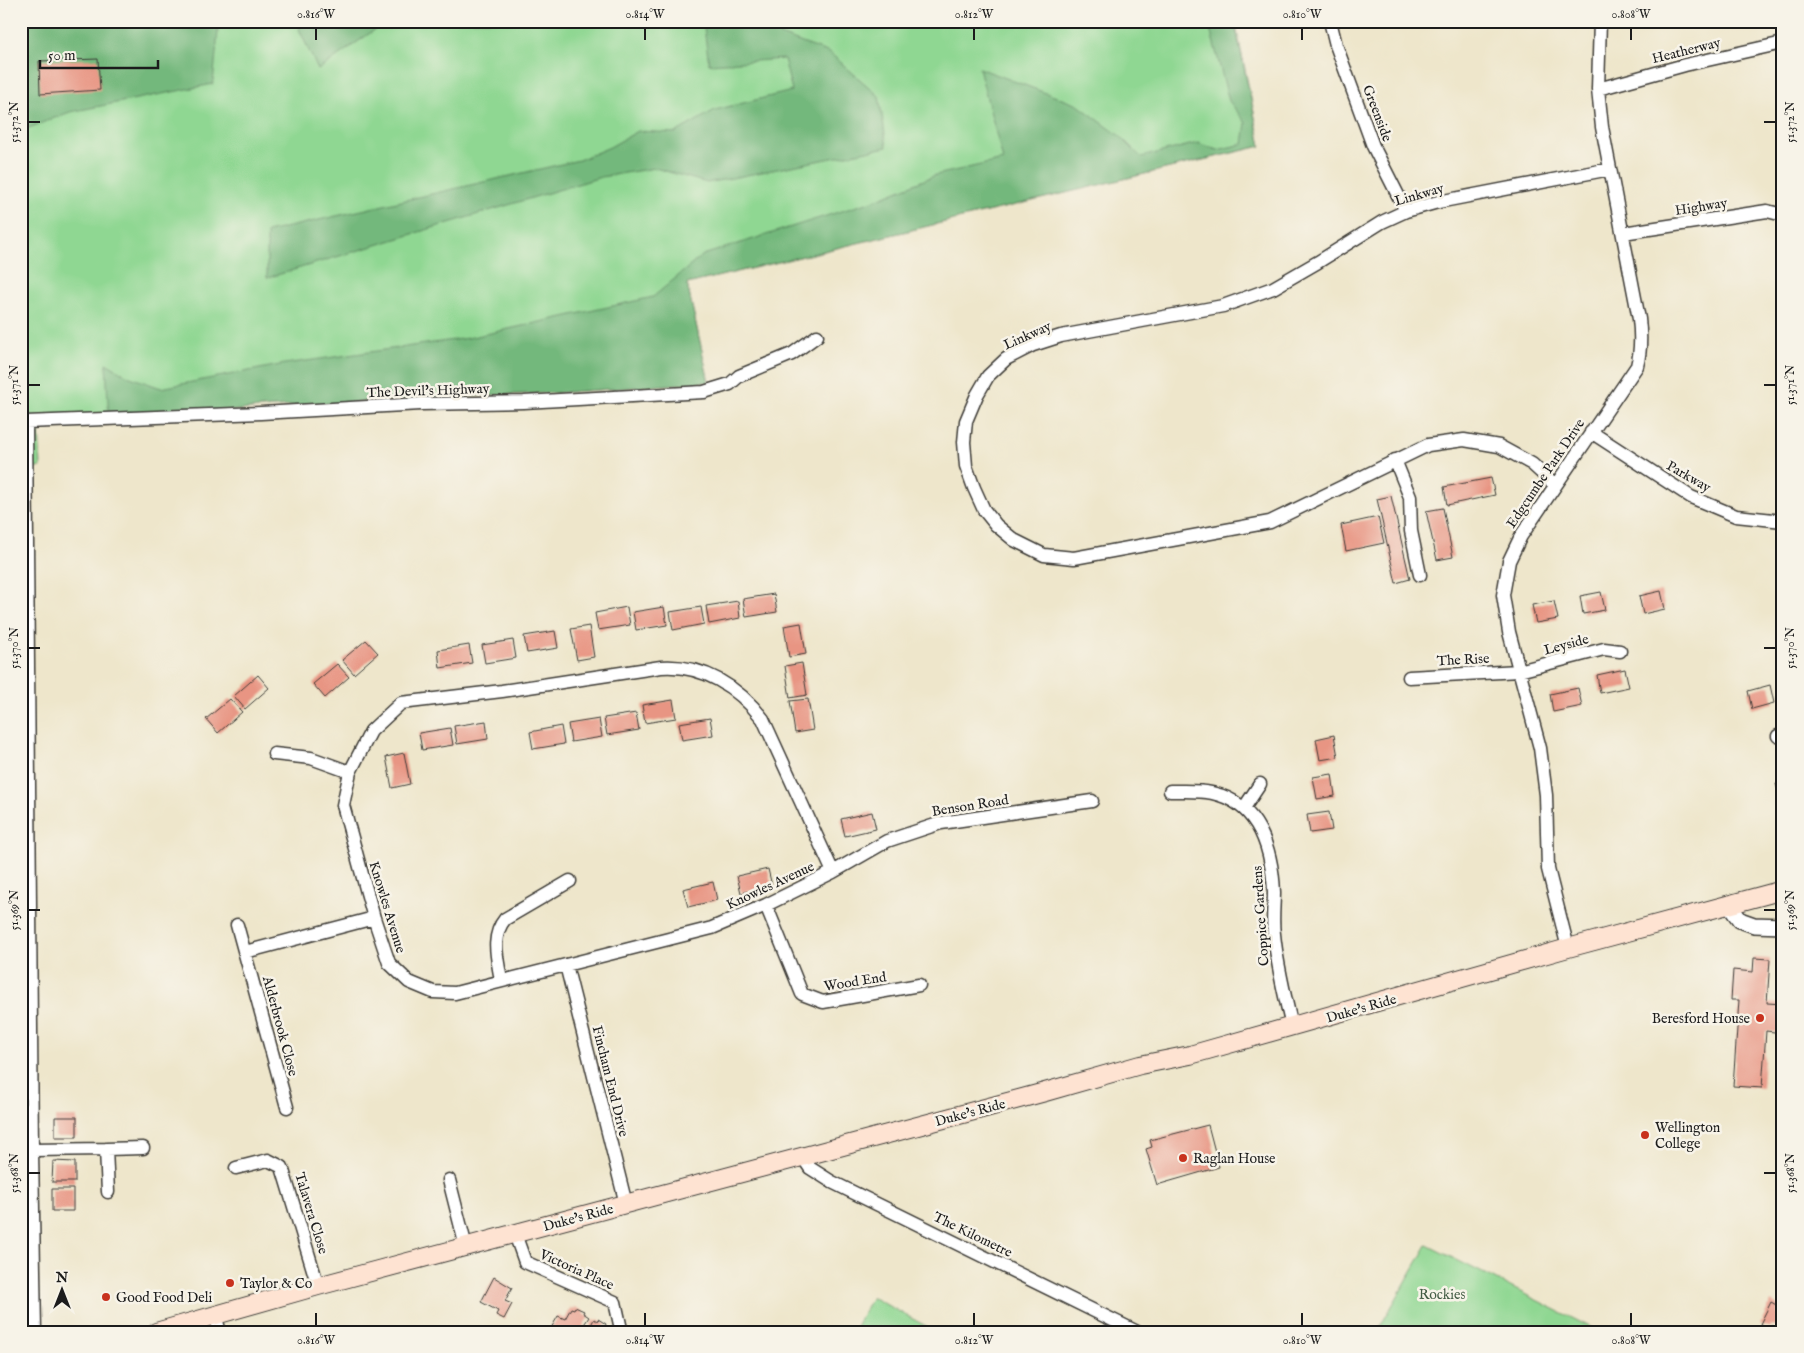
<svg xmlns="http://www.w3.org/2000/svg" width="1804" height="1353" font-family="'IM FELL English',serif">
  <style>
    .green { fill: #8fd792; stroke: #567a57 }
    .forest { fill: #73b87c; stroke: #486a4c }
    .building { fill: #e89583 }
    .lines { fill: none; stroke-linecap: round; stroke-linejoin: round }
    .minor-casing { stroke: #3c3a36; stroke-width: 15 }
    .tertiary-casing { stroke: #3c3a36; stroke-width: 18 }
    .secondary-casing { stroke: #3c3a36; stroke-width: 20 }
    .minor { stroke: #fff; stroke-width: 12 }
    .tertiary { stroke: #fff; stroke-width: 15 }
    .secondary { stroke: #fee3d2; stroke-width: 18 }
    .ticks { fill: none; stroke: #1c1c1c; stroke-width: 2 }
    .poi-dot { fill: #c8321e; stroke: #f7f3e8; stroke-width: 2 }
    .labels { text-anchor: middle; stroke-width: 5; stroke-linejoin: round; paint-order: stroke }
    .street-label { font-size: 14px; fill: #1c1c1c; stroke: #f7f3e8 }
    .poi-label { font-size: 14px; fill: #1c1c1c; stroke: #f7f3e8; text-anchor: start }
    .park-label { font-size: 14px; fill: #445d45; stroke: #f7f3e8 }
    .neatline { fill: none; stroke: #1c1c1c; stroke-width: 2 }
    .ticks-label { font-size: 12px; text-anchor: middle; fill: #1c1c1c }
  </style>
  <rect width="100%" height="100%" fill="#f7f3e8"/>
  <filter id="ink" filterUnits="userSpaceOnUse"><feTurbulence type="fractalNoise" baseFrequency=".02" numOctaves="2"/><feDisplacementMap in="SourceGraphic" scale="10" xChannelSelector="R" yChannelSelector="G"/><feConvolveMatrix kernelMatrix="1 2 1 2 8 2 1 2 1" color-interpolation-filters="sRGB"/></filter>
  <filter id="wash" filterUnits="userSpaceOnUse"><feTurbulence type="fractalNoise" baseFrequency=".0096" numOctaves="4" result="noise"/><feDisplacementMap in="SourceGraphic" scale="20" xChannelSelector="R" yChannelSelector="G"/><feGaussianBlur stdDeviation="1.12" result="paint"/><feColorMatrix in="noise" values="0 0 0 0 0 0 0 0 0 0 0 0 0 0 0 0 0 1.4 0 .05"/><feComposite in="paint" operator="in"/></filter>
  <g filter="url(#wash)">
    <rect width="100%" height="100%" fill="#eee6cb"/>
    <path class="green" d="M 21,21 L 1235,21 L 1261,146 L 687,284 L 709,382 L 555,393 L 437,397 L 261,408 L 109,423 L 39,428 L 41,467 L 21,471 Z
      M 1427,1245 L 1600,1332 L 1377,1332 Z
      M 872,1297 L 937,1332 L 853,1332 Z"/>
    <path class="forest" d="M 21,21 L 219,21 L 213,84 L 70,112 L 21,131 Z
      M 305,21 L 387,21 L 318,70 L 299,29 Z
      M 703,21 L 778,21 L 780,35 L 830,53 L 879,96 L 887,147 L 707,183 L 655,168 L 601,177 L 267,278 L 267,232 L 579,160 L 610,147 L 638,131 L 675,133 L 715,110 L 792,91 L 784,59 L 709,64 Z
      M 1208,21 L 1234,21 L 1261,146 L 687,284 L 709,382 L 555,393 L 437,397 L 261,408 L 109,423 L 106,363 L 130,377 L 161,388 L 285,364 L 468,338 L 653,297 L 703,255 L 870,202 L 936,175 L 1003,160 L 979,68 L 1078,105 L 1120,136 L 1141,157 L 1198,143 L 1217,150 L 1243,144 L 1246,123 L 1229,101 Z"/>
    <g id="blocks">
      <path class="building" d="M 98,59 L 100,90 L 40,94 L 39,61 Z
        M 1491,478 L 1495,495 L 1447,505 L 1444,487 Z
        M 1391,496 L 1410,579 L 1396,583 L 1377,499 Z
        M 1443,508 L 1453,557 L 1437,560 L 1426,511 Z
        M 1378,517 L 1384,543 L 1346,551 L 1341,525 Z
        M 1661,591 L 1665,609 L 1643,614 L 1639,596 Z
        M 1601,592 L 1605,610 L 1583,614 L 1580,596 Z
        M 774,594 L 777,612 L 746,617 L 743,599 Z
        M 738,601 L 740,618 L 709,624 L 706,606 Z
        M 1554,601 L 1558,619 L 1536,623 L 1532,605 Z
        M 627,607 L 630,625 L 598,630 L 595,613 Z
        M 664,607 L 667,625 L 636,630 L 633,612 Z
        M 701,607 L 704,624 L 673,630 L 670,612 Z
        M 801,623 L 806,654 L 789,657 L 784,626 Z
        M 589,626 L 594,657 L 577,660 L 571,629 Z
        M 555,631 L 558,648 L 527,653 L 524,636 Z
        M 366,640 L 378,653 L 354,674 L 342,660 Z
        M 513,640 L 516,658 L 485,663 L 482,645 Z
        M 469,645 L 472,663 L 440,668 L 438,650 Z
        M 802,663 L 807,695 L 790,698 L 785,666 Z
        M 337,664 L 349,677 L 325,698 L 313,684 Z
        M 1625,669 L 1629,687 L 1600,693 L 1597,675 Z
        M 258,675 L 269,688 L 245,709 L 234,696 Z
        M 1770,685 L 1774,703 L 1752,709 L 1748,691 Z
        M 1578,688 L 1582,706 L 1553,712 L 1550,694 Z
        M 230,699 L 242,712 L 218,733 L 206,719 Z
        M 808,699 L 813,730 L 795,733 L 790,701 Z
        M 673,700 L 676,718 L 645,723 L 642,705 Z
        M 636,713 L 639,730 L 607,735 L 604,718 Z
        M 710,718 L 713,735 L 682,740 L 679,723 Z
        M 599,719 L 602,737 L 571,742 L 568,724 Z
        M 486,721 L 488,739 L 457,744 L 454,726 Z
        M 561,726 L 564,744 L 533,749 L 530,732 Z
        M 450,728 L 453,745 L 422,750 L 419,733 Z
        M 1334,735 L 1338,757 L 1320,760 L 1316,739 Z
        M 404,753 L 410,784 L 392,788 L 386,757 Z
        M 1332,774 L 1335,796 L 1317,799 L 1313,777 Z
        M 1783,782 L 1783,804 L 1782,804 L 1776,784 Z
        M 872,812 L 876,829 L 845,836 L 841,819 Z
        M 1329,812 L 1332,830 L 1310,833 L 1307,815 Z
        M 768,869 L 772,886 L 741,893 L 737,876 Z
        M 713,882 L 717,900 L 688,907 L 683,889 Z
        M 1754,958 L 1770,959 L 1767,1003 L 1783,1004 L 1783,1033 L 1766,1031 L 1762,1088 L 1733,1086 L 1739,1000 L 1731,1000 L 1733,970 L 1753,972 Z
        M 55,1117 L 77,1117 L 77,1137 L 55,1137 Z
        M 1208,1125 L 1219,1167 L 1157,1185 L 1146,1149 L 1152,1147 L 1150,1140 Z
        M 53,1161 L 75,1162 L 75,1182 L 52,1182 Z
        M 52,1189 L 73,1189 L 73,1211 L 52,1211 Z
        M 494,1277 L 512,1288 L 505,1301 L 512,1304 L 504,1319 L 496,1315 L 498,1311 L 481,1302 Z
        M 1771,1302 L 1780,1307 L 1777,1314 L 1783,1317 L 1783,1331 L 1771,1325 L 1770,1328 L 1760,1324 Z
        M 575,1307 L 584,1311 L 583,1313 L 589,1317 L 583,1326 L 589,1329 L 594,1319 L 597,1321 L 598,1319 L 606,1324 L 605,1327 L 611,1330 L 610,1332 L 564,1332 L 561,1330 L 560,1332 L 553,1332 L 550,1330 L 558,1316 L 565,1319 L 571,1308 L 574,1309 Z"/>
    </g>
  </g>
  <g filter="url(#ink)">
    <use href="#blocks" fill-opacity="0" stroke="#3c3a36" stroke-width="1"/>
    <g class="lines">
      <defs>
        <path id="minor" d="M 1330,21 L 1336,45 L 1373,146 L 1406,211
          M 1598,89 L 1685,65 L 1783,43
          M 1623,233 L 1767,211 L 1783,215
          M 1591,432 L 1691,497 L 1736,516 L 1783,521
          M 1395,460 L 1410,497 L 1411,531 L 1420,575
          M 1555,485 L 1532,464 L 1499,446 L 1464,440 L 1428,445 L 1270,522 L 1074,558 L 1044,555 L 1014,540 L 996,525 L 984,510 L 974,488 L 966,466 L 964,442 L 966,421 L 977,395 L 988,376 L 1006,359 L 1033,345 L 1061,336 L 1223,306 L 1273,288 L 1318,262 L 1382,222 L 1406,211 L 1438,202 L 1610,169
          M 1409,677 L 1519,671 L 1604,649 L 1620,651
          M 1778,736 L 1783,734
          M 274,754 L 311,758 L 350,772
          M 1170,791 C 1185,791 1199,790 1212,793 C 1259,803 1272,850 1274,892 C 1274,905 1272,920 1274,934 C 1277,966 1285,996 1292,1027
          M 1244,808 L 1260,784
          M 833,872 L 763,719 C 738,687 703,664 661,667 L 502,691 L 401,703 L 371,731 L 350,772 L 343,805 L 374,918 L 389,963 L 409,982 L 433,992 L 455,993 L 712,928 L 766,905 L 833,872 L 887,841 L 941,823 L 1092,801
          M 766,905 L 802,994 L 823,1002 L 919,985
          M 237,925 L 287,1107
          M 1568,948 L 1548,869 L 1546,795 L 1540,748 L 1509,632 L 1503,595 L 1509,561 L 1521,536 L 1637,366 C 1641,350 1641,335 1639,319 L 1602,127 L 1598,89 L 1600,21
          M 245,952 L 374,918
          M 566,965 L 626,1204
          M 501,981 C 498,960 490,937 505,919 L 570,881
          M 106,1149 L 143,1148
          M 32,1150 L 106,1149 L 108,1192
          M 802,1156 L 810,1168 L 832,1182 L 1137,1332
          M 236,1168 L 268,1160 L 282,1167 L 318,1286
          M 449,1180 L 466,1247
          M 515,1234 L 525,1262 L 615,1302 L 621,1329 L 620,1332
          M 215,1315 L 220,1332
          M 35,1332 L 32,1150 L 26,422 L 261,413 L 421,404 L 524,402 L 704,392 L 730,384 L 739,376 L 792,354 L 817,336"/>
        <path id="tertiary" d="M 1729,905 L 1740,920 L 1754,925 L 1783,926"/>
        <path id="secondary" d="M 156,1332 L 318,1286 L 1045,1092 L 1140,1065 L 1190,1055 L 1568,948 L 1783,890"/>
      </defs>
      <use href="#minor" class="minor-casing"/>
      <use href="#tertiary" class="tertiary-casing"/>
      <use href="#secondary" class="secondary-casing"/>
      <use href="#minor" class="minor"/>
      <use href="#tertiary" class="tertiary"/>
      <use href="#secondary" class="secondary"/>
    </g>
  </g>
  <path class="ticks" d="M 316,28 L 316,40M 645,28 L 645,40M 974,28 L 974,40M 1302,28 L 1302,40M 1631,28 L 1631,40M 28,122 L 40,122M 1764,122 L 1776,122M 28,385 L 40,385M 1764,385 L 1776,385M 28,648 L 40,648M 1764,648 L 1776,648M 28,910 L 40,910M 1764,910 L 1776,910M 28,1173 L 40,1173M 1764,1173 L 1776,1173M 316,1313 L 316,1326M 645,1313 L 645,1326M 974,1313 L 974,1326M 1302,1313 L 1302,1326M 1631,1313 L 1631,1326"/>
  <g class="poi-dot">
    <circle cx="1760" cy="1018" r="5"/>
    <circle cx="1645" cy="1135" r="5"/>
    <circle cx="1183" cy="1158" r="5"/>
    <circle cx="230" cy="1283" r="5"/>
    <circle cx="106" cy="1297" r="5"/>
  </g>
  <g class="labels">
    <g class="street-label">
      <text transform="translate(1686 50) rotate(-14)" y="5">Heatherway</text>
      <text transform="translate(1378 113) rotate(69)" y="5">Greenside</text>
      <text transform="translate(1419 194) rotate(-16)" y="5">Linkway</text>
      <text transform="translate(1701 206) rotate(-9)" y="5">Highway</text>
      <text transform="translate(1027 335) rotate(-24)" y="5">Linkway</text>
      <text transform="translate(428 390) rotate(-2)" y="5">The Devil's Highway</text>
      <text transform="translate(1545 473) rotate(-56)" y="5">Edgcumbe Park Drive</text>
      <text transform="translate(1689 476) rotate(30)" y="5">Parkway</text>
      <text transform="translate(1566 644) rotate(-15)" y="5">Leyside</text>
      <text transform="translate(1463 659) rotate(-3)" y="5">The Rise</text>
      <text transform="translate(970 805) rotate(-9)" y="5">Benson Road</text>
      <text transform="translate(770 885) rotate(-25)" y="5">Knowles Avenue</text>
      <text transform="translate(388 907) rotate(73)" y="5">Knowles Avenue</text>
      <text transform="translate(1260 916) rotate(-94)" y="5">Coppice Gardens</text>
      <text transform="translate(855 981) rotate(-9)" y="5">Wood End</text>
      <text transform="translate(1361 1008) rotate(-16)" y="5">Duke's Ride</text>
      <text transform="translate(281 1026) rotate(75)" y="5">Alderbrook Close</text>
      <text transform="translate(611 1081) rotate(76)" y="5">Fincham End Drive</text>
      <text transform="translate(970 1112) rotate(-15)" y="5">Duke's Ride</text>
      <text transform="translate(312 1213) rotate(73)" y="5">Talavera Close</text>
      <text transform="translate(578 1217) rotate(-15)" y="5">Duke's Ride</text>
      <text transform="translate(973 1234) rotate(26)" y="5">The Kilometre</text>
      <text transform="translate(577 1269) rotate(24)" y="5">Victoria Place</text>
    </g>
    <g class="poi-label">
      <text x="1750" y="1023" text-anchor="end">Beresford House</text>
      <text x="1655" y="1132">Wellington<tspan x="1655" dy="16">College</tspan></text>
      <text x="1193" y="1163">Raglan House</text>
      <text x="240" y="1288">Taylor &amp; Co</text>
      <text x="116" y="1302">Good Food Deli</text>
    </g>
    <g class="park-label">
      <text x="1442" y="1299">Rockies</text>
    </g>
  </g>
  <rect width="1804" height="1353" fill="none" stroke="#f7f3e8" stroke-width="55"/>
  <g transform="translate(62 1290)" stroke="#f7f3e8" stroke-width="4" paint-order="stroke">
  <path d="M0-4L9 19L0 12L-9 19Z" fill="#1c1c1c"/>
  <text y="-8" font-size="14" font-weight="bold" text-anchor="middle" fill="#1c1c1c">N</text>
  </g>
  <path d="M40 60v8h118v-8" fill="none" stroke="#1c1c1c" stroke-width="2.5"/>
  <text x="48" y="60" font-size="15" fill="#1c1c1c" stroke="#f7f3e8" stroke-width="4" paint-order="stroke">50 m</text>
  <rect x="28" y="28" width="1748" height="1298" class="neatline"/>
  <g class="ticks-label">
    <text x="316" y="18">0.816°W</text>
    <text x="645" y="18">0.814°W</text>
    <text x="974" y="18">0.812°W</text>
    <text x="1302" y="18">0.810°W</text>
    <text x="1631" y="18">0.808°W</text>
    <text transform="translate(14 122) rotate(-90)" y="4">51.372°N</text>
    <text transform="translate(1790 122) rotate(-90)" y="4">51.372°N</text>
    <text transform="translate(14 385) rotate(-90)" y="4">51.371°N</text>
    <text transform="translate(1790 385) rotate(-90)" y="4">51.371°N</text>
    <text transform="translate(14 648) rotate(-90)" y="4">51.370°N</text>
    <text transform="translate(1790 648) rotate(-90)" y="4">51.370°N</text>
    <text transform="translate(14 910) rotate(-90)" y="4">51.369°N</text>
    <text transform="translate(1790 910) rotate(-90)" y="4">51.369°N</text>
    <text transform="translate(14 1173) rotate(-90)" y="4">51.368°N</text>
    <text transform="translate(1790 1173) rotate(-90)" y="4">51.368°N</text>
    <text x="316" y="1344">0.816°W</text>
    <text x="645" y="1344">0.814°W</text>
    <text x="974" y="1344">0.812°W</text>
    <text x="1302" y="1344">0.810°W</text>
    <text x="1631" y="1344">0.808°W</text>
  </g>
</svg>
